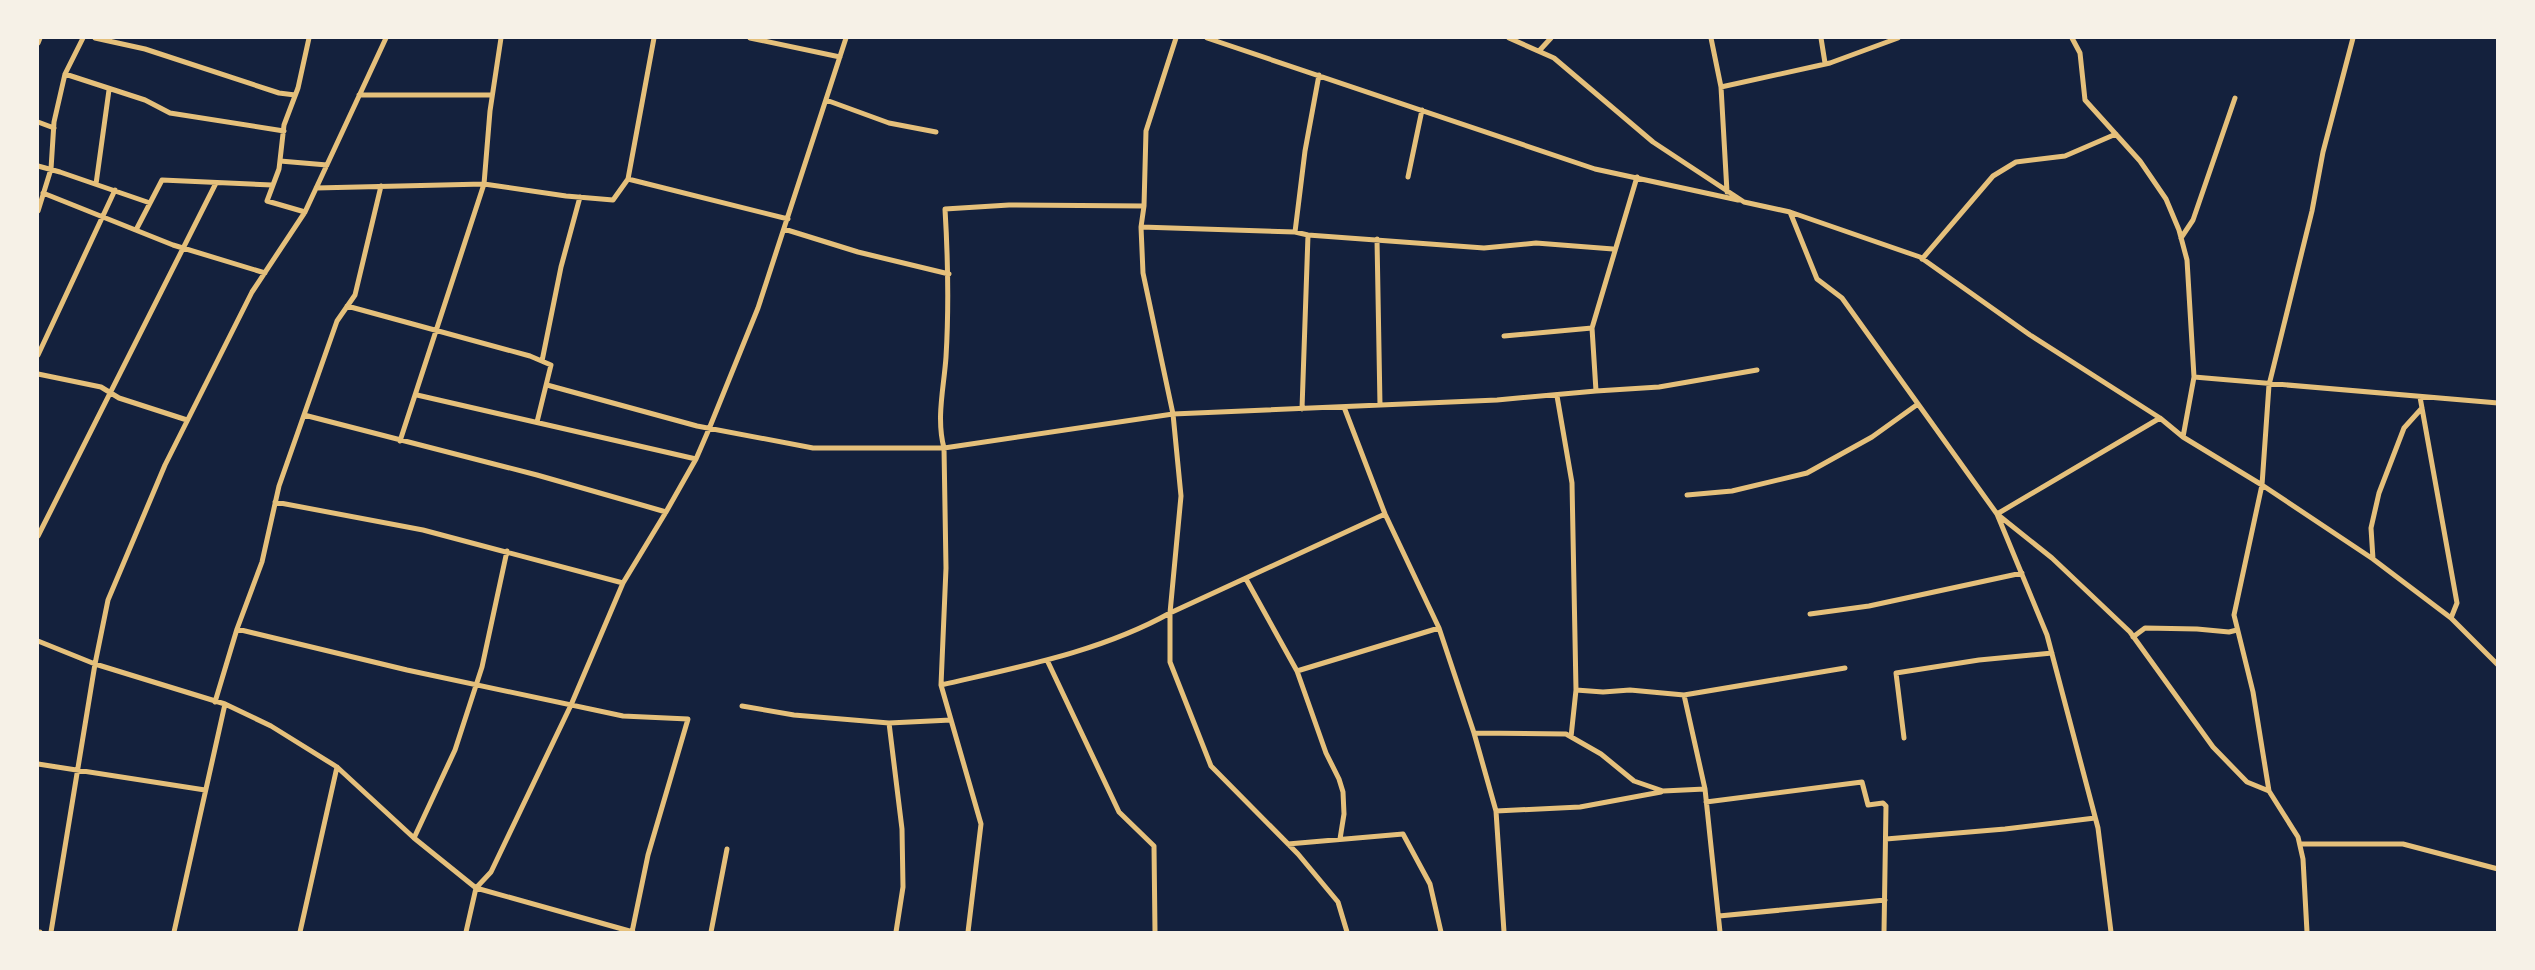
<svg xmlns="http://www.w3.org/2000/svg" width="2535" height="970" font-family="'DM Sans',sans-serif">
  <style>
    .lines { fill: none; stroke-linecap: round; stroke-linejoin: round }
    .minor { stroke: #e5c07b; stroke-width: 5 }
  </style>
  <rect width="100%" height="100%" fill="#14213d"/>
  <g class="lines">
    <path class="minor" d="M 95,38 L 145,49 L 279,93 L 295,95
      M 750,38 L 840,57
      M 1176,38 L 1146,131 L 1144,206 L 1141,227 L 1143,273 L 1173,414 L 1181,496 L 1170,613 L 1170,662 L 1211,766 L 1298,854 L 1338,902 L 1347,932
      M 1207,38 L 1595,169 L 1738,200
      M 1509,38 L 1554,58 L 1653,142 L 1744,202 L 1790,212 L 1920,257 L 2030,335 L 2160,418 L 2183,437 L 2262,485 L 2373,559 L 2451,618 L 2498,665
      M 1711,38 L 1721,87 L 1830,63 L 1898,38
      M 1821,38 L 1825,63
      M 2072,38 L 2080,53 L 2085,100 L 2140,161 L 2166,199 L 2179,230 L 2187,260 L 2194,377 L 2498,403
      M 38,43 L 40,38
      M 1539,51 L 1551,38
      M 65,74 L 145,100 L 170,113 L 284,131
      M 1721,87 L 1727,192
      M 359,95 L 492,95
      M 826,100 L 889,123 L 936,132
      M 38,122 L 54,128
      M 280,161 L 327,165
      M 38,166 L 60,172 L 150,203
      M 1408,177 L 1422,110
      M 628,179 L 654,38
      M 96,184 L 109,90
      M 316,188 L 484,184 L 566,196 L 613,200 L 628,179 L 788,219
      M 43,193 L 173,245 L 265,273
      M 38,211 L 51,169 L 54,122 L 65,74 L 83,38
      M 305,212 L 267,201 L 279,169 L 284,125 L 298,88 L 309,38
      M 1790,212 L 1817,279 L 1842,298 L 1997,514 L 2047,635 L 2098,828 L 2111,932
      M 1141,227 L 1295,232 L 1308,235 L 1484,248 L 1536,243 L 1613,249
      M 784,229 L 858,252 L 949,274
      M 136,230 L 162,180 L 272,185
      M 1295,232 L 1305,151 L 1319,75
      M 2181,238 L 2193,220 L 2235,98
      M 1377,239 L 1380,405
      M 1922,259 L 1993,176 L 2016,162 L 2065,156 L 2116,134
      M 347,306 L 530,356 L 551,365 L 537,422
      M 1504,336 L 1592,328
      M 38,355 L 115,190
      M 542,361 L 561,267 L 580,197
      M 38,374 L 101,387 L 119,398 L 187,420
      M 547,385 L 697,426 L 813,448 L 944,448 L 1173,414 L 1497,400 L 1596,391 L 1592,328 L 1637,177
      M 1596,391 L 1659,387 L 1757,370
      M 417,395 L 696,459
      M 1557,396 L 1572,483 L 1576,690 L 1571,737
      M 2420,397 L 2457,603 L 2451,618
      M 1344,407 L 1385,514 L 1439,628 L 1474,733 L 1566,734 L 1601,754 L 1634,781 L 1663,791 L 1705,789 L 1720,932
      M 1302,409 L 1308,235
      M 304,415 L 537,475 L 666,512
      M 2160,418 L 1997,514 L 2052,558 L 2130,632 L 2213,747 L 2247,782 L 2269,791 L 2298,837 L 2303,859 L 2307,932
      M 2183,437 L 2194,377
      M 400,441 L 484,184 L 490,111 L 501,38
      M 1687,495 L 1732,491 L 1807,473 L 1872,437 L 1918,404
      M 275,502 L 423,530 L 623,583
      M 38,536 L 216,183
      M 2373,559 L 2371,528 L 2379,493 L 2404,428 L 2422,408
      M 1246,579 L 1297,671 L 1326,753 L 1339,779 L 1343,792 L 1344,814 L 1340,839
      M 1810,614 L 1869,606 L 2022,573
      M 237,629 L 407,670 L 623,716 L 688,719 L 648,855 L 632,932
      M 2133,637 L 2145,628 L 2197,629 L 2229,632 L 2237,630
      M 38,641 L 95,664 L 225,704 L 271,726 L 337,767 L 414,838 L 476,888 L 633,932
      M 1047,660 L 1119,812 L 1154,846 L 1155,932
      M 1297,671 L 1439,628
      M 941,685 C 1018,667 1100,652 1170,613 L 1385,514
      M 1576,690 L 1603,692 L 1630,690 L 1684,695 L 1845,668
      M 1684,695 L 1705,789
      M 215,702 L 237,629 L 262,562 L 279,486 L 337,321 L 355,295 L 381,186
      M 742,706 L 794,715 L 889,723 L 951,720
      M 889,723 L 902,829 L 903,887 L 896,932
      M 1474,733 L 1496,811 L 1504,932
      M 1904,738 L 1896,673 L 1979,660 L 2052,653
      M 38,764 L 205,790
      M 2269,791 L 2253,692 L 2234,615 L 2262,485 L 2269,385 L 2312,211 L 2323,152 L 2353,38
      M 1706,802 L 1862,782 L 1868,805 L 1883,803 L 1886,806 L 1884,932
      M 1496,811 L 1580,807 L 1661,792
      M 414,838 L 455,750 L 482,667 L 507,551
      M 1886,839 L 2005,829 L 2095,818
      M 1288,844 L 1403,834 L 1430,884 L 1441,932
      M 2300,844 L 2403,844 L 2498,869
      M 1719,916 L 1885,900
      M 38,932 L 40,932
      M 51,932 L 95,664 L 108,600 L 165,465 L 252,292 L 305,212 L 386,38
      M 174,932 L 225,704
      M 300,932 L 337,767
      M 466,932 L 476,888 L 491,872 L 571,705 L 623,583 L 666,512 L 696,459 L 709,429 L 758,308 L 846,38
      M 711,932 L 727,849
      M 968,932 L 981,824 L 941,685 L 946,568 L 944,448 C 936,418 944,387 946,357 C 949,307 948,259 945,209 L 1009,205 L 1144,206"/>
  </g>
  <rect width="2535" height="970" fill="none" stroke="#f6f1e7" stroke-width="78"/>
</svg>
